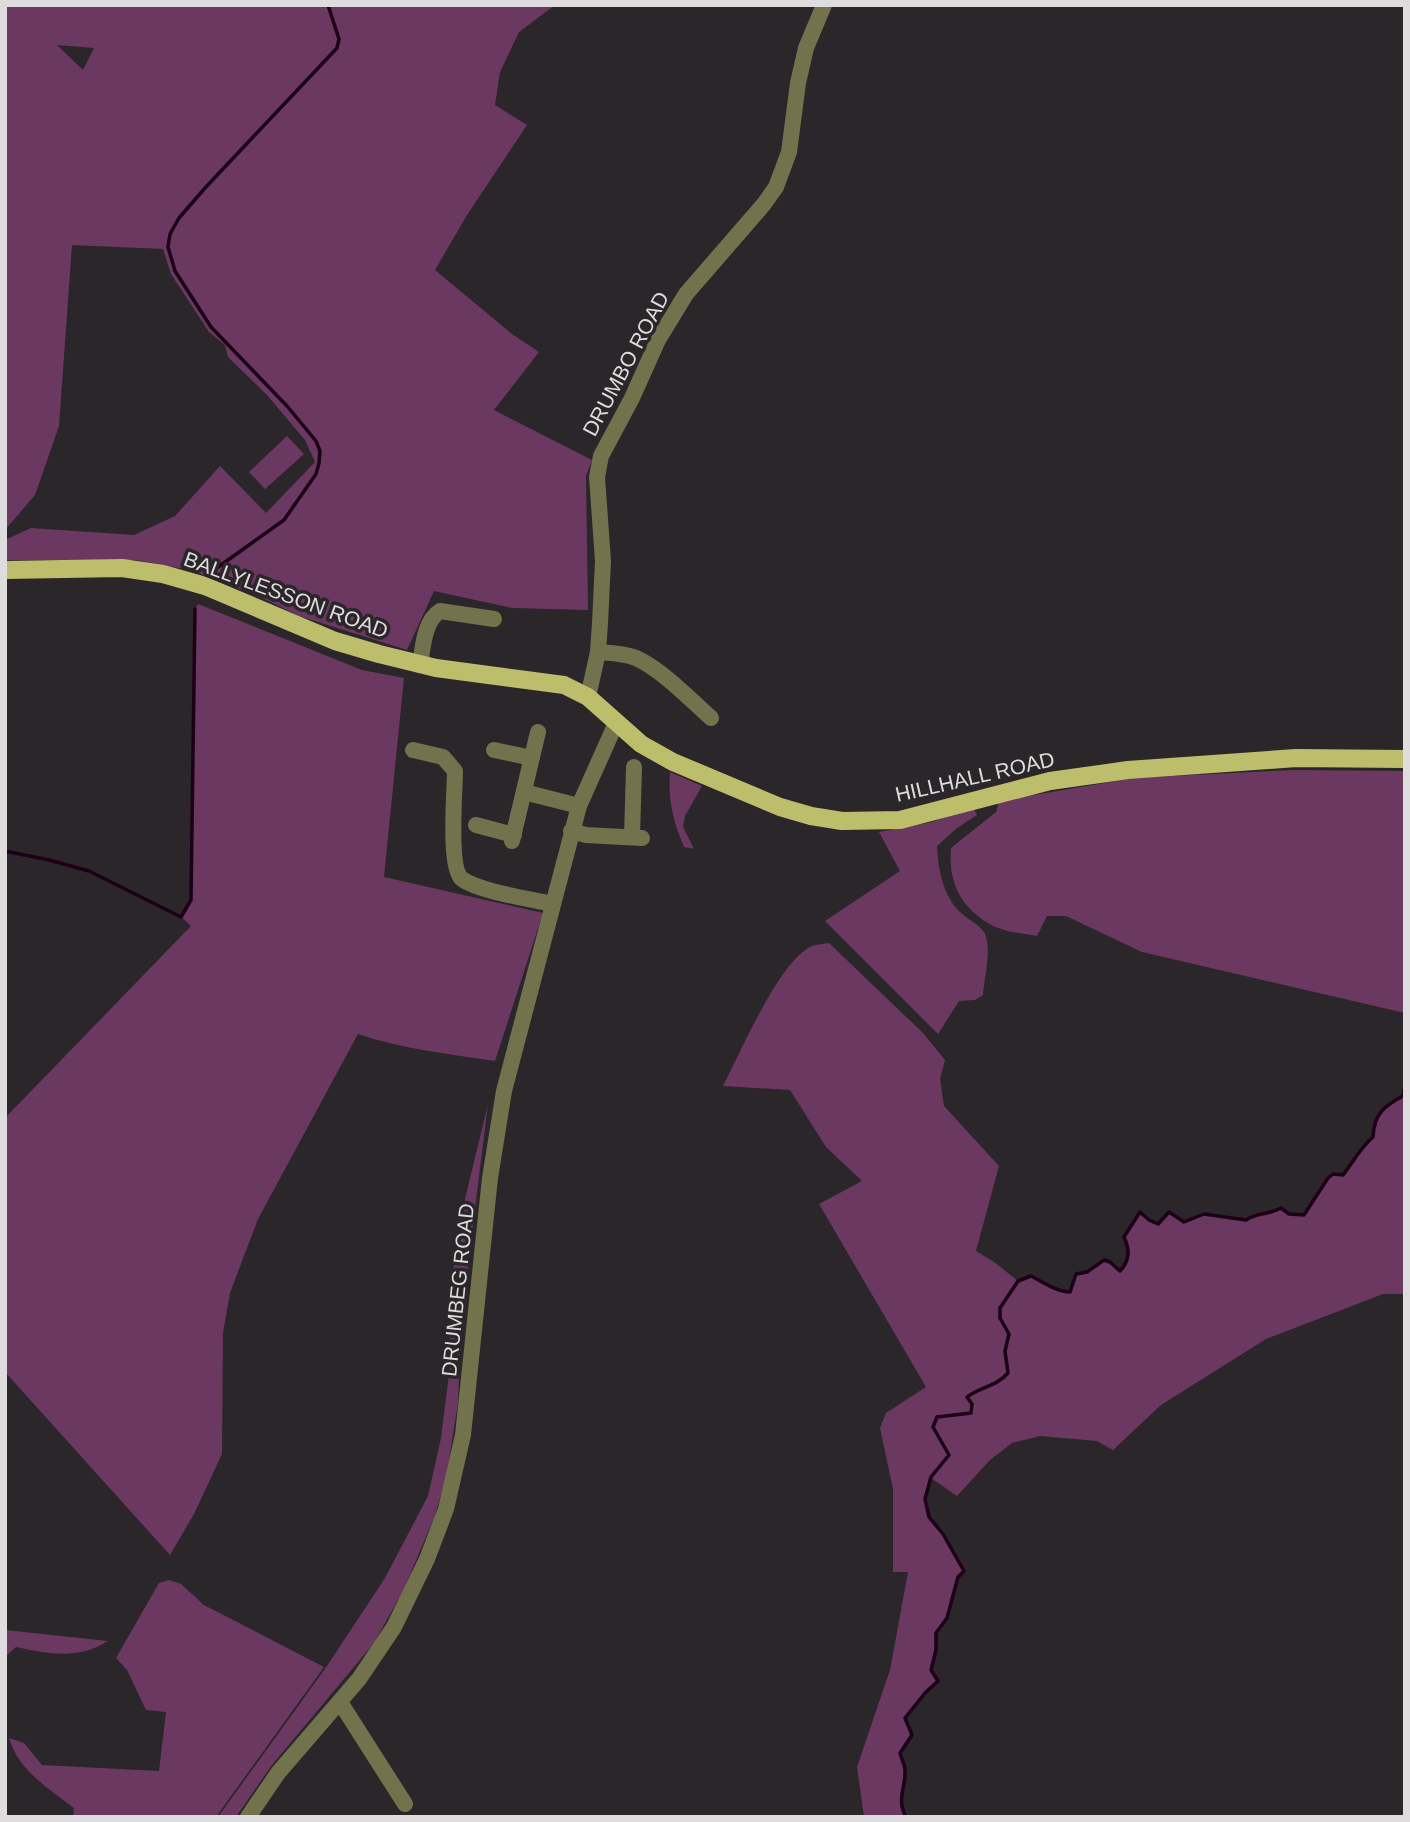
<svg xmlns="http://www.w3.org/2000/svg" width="1410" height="1822" font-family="Helvetica,sans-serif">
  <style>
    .green { fill: #6b3861; fill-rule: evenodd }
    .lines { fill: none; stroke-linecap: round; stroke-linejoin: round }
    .stream { stroke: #1d0018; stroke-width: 3.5 }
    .minor { stroke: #72724c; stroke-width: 16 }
    .major { stroke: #bdbe6c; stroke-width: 18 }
    .labels { text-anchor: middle; stroke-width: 7; stroke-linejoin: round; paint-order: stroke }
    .street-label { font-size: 21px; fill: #dfdcde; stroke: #2b2629 }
  </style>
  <rect width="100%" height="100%" fill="#2b2629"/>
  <path class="green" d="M 5,5 L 555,5 L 519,32 L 500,72 L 495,105 L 527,125 L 467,215 L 435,270 L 512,334 L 539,352 L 494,410 L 592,460 L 586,476 L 588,610 L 512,608 L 434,591 L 407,650 L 299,616 L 258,596 L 190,570 L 135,560 L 5,560 L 5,540 L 31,528 L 134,535 L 175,516 L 220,466 L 266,513 L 315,462 L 305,440 L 267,395 L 228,357 L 225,345 L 209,332 L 171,274 L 163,249 L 72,245 L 59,426 L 35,495 L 5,530 ZM 57,45 L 94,48 L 83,70 Z
    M 287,436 L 304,454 L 265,489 L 249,472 Z
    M 198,604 L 362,670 L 404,678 L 384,877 L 543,913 L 495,1061 C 449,1054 402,1049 358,1034 L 258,1219 L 230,1293 L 223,1333 L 222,1454 L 194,1514 L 170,1555 L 5,1372 L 5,1118 L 191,926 L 181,917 L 191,900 L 195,609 Z
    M 1294,770 L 1405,771 L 1405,1013 L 1142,952 L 1066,916 L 1047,916 L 1037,936 C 1021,933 1002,932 988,923 C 960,906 948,881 951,848 L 996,812 L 999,801 L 1134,778 Z
    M 670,772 L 702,786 L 685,816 L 683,827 L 694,849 L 684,847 C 673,821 668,800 670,772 Z
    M 973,807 L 977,815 L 957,828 L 937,846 C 938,868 943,896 960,912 C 968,920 980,924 985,934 C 992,951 984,977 983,995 L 975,1000 L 959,1001 L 938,1034 L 825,921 L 900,871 L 879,832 L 932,822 Z
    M 829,943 L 923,1033 L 945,1060 L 940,1079 L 944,1106 L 999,1166 L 976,1251 L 994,1262 L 1018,1281 L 1031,1276 L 1051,1285 L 1060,1292 L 1070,1292 L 1076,1274 L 1087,1272 L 1104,1260 L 1121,1271 C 1130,1260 1130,1250 1124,1237 L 1140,1212 L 1149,1220 L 1158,1224 L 1169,1212 L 1185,1222 L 1204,1214 L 1246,1220 C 1257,1212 1269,1215 1281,1208 L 1289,1214 L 1304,1215 L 1328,1178 L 1333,1174 L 1343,1175 C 1353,1162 1361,1147 1373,1137 C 1374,1114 1384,1107 1403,1096 L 1405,1085 L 1405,1294 L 1383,1294 L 1266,1339 L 1161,1405 L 1113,1450 L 1097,1441 L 1040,1436 L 1012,1443 L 990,1460 L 957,1496 L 931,1478 L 925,1499 L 929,1517 L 943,1534 L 964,1571 L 958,1577 L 947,1618 L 936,1633 L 936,1650 L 931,1670 L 938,1681 L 925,1693 L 906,1718 L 912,1735 L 900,1753 C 901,1758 905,1765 905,1770 C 906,1788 896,1799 906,1817 L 864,1817 L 857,1767 L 890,1670 L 908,1572 L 893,1572 L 893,1489 L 880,1428 L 886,1413 L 926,1387 L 819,1204 L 862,1181 L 826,1147 L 790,1090 L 723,1086 C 741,1051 777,967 808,948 C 814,944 823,944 829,943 Z
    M 488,1104 L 461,1321 L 458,1403 L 446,1479 L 434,1518 L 403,1591 L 374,1643 L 272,1765 L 236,1817 L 218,1817 L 327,1666 L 385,1578 L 428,1496 L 441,1438 L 450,1366 L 450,1292 L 464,1203 Z
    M 169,1580 L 181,1584 L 204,1605 L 324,1667 L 216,1817 L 73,1817 L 74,1808 C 49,1789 18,1770 9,1738 L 24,1743 L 42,1765 L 159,1771 L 166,1712 L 146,1710 L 127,1670 L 116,1658 L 159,1583 Z
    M 5,1630 L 108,1641 C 78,1660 49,1654 16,1647 L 5,1657 Z"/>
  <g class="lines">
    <path class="stream" d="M 207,575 L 284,520 L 316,474 L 319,463 L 320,451 L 316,441 L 287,406 L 211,327 L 175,271 L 168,247 L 170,234 L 179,218 L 205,188 L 337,48 L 339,39 L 328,5
      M 5,851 L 49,860 L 89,871 L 181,917 L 191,900 L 195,609
      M 906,1817 C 896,1799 906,1788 905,1770 C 905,1765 901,1758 900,1753 L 912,1735 L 905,1718 L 925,1693 L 938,1681 L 931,1670 L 936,1650 L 936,1633 L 947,1618 L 958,1577 L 964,1571 L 943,1534 L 929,1517 L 925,1499 L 931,1477 L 949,1455 L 933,1427 L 937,1417 L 971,1413 L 972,1404 L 967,1397 C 979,1387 996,1387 1008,1373 L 1005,1351 L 1009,1334 L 1000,1318 L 1000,1308 L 1018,1281 L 1031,1276 C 1043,1282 1057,1292 1070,1292 L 1076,1274 L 1087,1272 L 1104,1260 L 1110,1262 L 1120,1271 C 1130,1260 1130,1250 1124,1237 L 1140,1212 L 1149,1220 L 1158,1224 L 1169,1212 L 1184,1222 L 1204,1214 L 1246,1220 C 1257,1212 1269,1215 1281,1208 L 1289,1214 L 1304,1215 L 1328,1178 L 1333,1174 L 1343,1175 C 1353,1162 1361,1147 1373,1137 C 1374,1114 1384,1106 1403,1096 L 1405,1085"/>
    <path class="minor" d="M 598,652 C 610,653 624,653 636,658 C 661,669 691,700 711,718
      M 420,665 C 423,647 424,621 440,611 L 494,619
      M 588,697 L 598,652 L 600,623 L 603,561 L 597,477 L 601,456 L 632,398 L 658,340 L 686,294 L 764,204 L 776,187 L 789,152 L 798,83 L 806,48 L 824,5
      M 413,750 L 443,757 L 455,771 C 455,790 448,868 462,879 C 478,891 530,899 552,904
      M 494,750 L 532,758
      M 524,792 L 579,806
      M 476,825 L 514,835
      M 571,831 L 586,835 L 642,838
      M 632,837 L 634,767
      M 512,841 L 538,732
      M 340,1702 L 405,1804
      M 248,1817 L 278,1773 L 359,1679 L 394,1627 L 427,1559 L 446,1509 L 463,1435 L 490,1178 L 504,1091 L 579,806 L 616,723"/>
    <path class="major" d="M 5,570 L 122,568 L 163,574 L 205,586 L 335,641 L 379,654 L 436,668 L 564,685 L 588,697 L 641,744 L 673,762 L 780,807 L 811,816 L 842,821 L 900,820 L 1050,781 L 1128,770 L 1296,758 L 1405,759"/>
  </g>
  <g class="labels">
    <g class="street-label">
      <text transform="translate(626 364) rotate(-62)" y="7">DRUMBO ROAD</text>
      <text transform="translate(286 595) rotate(20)" y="7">BALLYLESSON ROAD</text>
      <text transform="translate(975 777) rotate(-13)" y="7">HILLHALL ROAD</text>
      <text transform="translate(458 1290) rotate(-84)" y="7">DRUMBEG ROAD</text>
    </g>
  </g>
  <rect width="1410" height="1822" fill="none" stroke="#dfdcde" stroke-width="14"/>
</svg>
